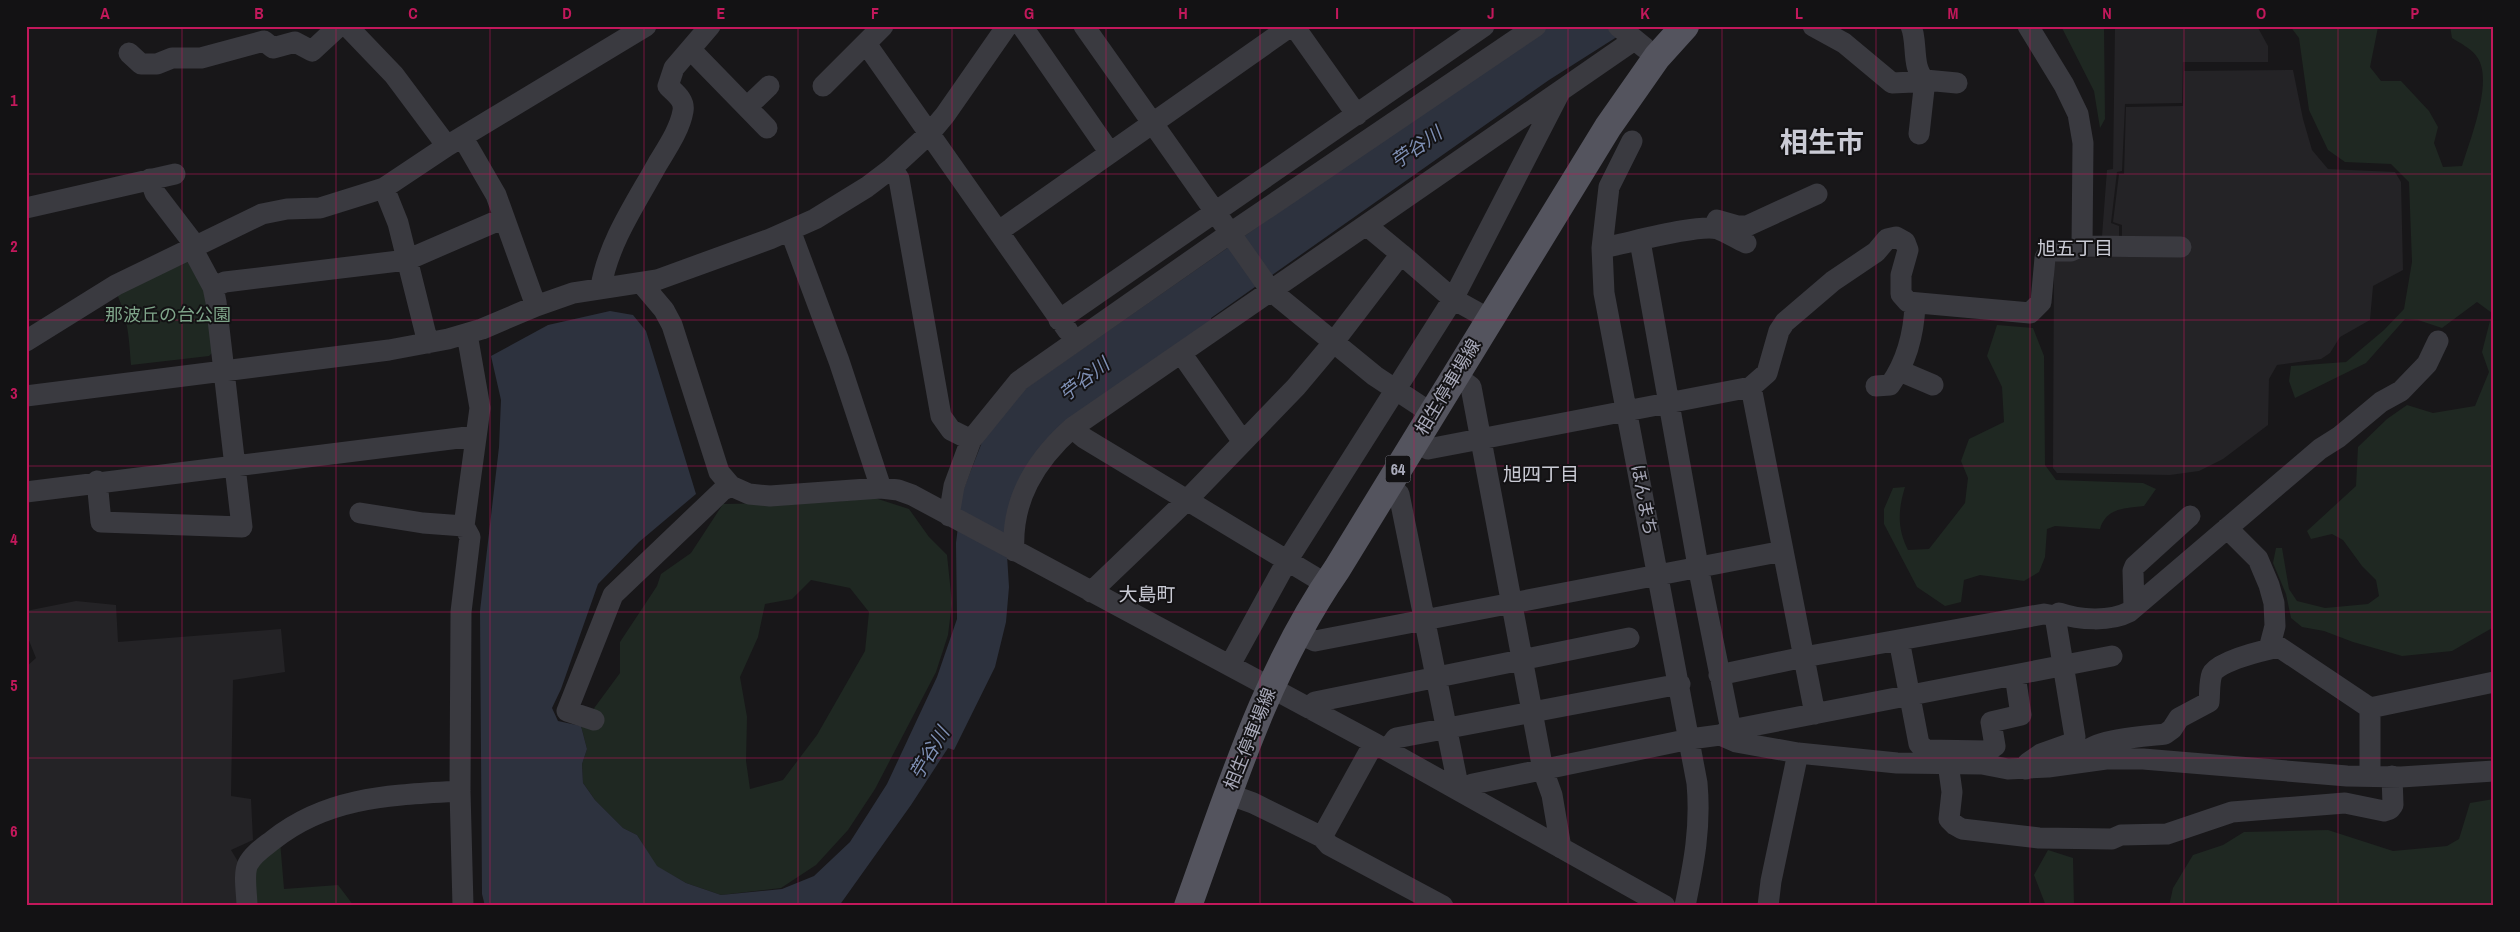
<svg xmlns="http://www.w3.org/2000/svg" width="2520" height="932" font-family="'Archivo Narrow','Noto Sans JP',sans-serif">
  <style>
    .built { fill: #242326 }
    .green { fill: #1f2822; fill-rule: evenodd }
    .water { fill: #2d323e }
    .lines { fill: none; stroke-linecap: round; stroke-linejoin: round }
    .minor { stroke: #3a3a40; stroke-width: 21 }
    .major { stroke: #54545e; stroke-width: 28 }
    .grid { fill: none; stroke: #c2185b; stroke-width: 1; stroke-opacity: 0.55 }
    .labels { text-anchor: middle; stroke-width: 4; stroke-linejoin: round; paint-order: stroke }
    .shield { fill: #131214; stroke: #7c7c88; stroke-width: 1 }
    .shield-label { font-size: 16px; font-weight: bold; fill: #a9aaba }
    .park-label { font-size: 18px; fill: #7fa58a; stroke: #131214 }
    .street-label { font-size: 18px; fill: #a9aaba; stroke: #131214 }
    .water-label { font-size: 19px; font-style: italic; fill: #7f90b5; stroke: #131214 }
    .neighbourhood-label { font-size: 19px; fill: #cacbd5; stroke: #131214 }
    .town-label { font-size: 28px; font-weight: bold; fill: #cacbd5; stroke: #131214 }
    .neatline { fill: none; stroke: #c2185b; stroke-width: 2 }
    .grid-label { font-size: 16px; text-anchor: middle; font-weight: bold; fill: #c2185b }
  </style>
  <rect width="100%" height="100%" fill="#181719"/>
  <path class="built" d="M 2115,26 L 2257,26 L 2268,46 L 2268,62 L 2183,62 L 2182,103 L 2125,104 L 2122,171 L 2117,172 L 2111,223 L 2119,226 L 2119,236 L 2102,236 L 2107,170 L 2113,169 Z
    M 2293,70 L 2303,119 L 2312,150 L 2328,169 L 2395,172 L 2401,182 L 2403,270 L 2373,286 L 2370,320 L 2340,337 L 2330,353 L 2321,359 L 2277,365 L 2269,379 L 2268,425 L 2223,459 L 2199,471 L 2170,475 L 2057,473 L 2053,468 L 2054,262 L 2061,258 L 2159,256 L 2122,237 L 2122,225 L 2113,222 L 2119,174 L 2124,174 L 2126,107 L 2183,106 L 2184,71 Z
    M 76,601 L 116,605 L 118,642 L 281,629 L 285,672 L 233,680 L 231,796 L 251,799 L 253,840 L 231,850 L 240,865 L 240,906 L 26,906 L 26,667 L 36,658 L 26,633 L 26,611 Z"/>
  <path class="green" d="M 2061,26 L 2104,26 L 2105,119 L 2100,128 L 2094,91 Z
    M 2290,26 L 2378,27 L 2370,67 L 2381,81 L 2401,81 L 2429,111 L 2438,127 L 2434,143 L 2443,167 L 2462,166 C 2470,140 2494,80 2477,57 C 2472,49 2460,43 2452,38 L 2450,26 L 2494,26 L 2494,627 L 2452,651 L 2402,656 L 2353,642 L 2324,631 L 2302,627 L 2291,618 L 2286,594 L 2273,563 L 2276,548 L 2282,548 L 2289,589 L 2297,601 L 2325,608 L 2368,604 L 2379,596 L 2376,580 L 2362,566 L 2343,540 L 2332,534 L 2311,539 L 2307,531 L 2356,486 L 2358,447 L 2387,419 L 2407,405 L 2433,413 L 2475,406 L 2489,372 L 2482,352 L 2492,313 L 2477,302 L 2442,328 L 2418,320 L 2405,319 L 2366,363 L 2295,398 L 2289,381 L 2291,366 L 2346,362 L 2384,330 L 2404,309 L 2412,262 L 2409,182 L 2391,164 L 2345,162 L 2328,150 L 2309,110 L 2299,38 Z
    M 182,259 L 190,262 L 209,298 L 215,350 L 209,356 L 131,365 C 129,337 128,318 116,292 Z
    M 1997,325 L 2033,328 L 2044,356 L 2045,465 L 2056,480 L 2143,483 L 2156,489 L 2144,506 C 2125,508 2106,508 2100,529 L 2055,526 L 2047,529 L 2045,557 L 2039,572 L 2024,581 L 1980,575 L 1964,580 L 1961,602 L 1945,606 L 1917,587 L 1884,524 L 1884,509 L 1893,488 L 1905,487 C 1898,510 1897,528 1908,550 L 1929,549 L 1965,503 L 1968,478 L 1961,461 L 1969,439 L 2004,422 L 2002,387 L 1987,356 Z
    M 875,498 L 909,509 L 929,537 L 947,555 L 952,603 L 948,635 L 936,672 L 875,789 L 848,830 L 816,865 L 781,888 L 721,895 L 686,883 L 656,866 L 637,835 L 623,828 L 595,800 L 583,783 L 582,764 L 587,749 L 581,726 L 620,673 L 620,642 L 657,586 L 661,574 L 691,553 L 723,504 L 832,502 ZM 811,580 L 850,588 L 869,612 L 865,651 L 817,735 L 783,780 L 750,789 L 746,761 L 747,717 L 740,677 L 758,637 L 765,604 L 792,599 Z
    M 2494,799 L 2494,906 L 2169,906 L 2173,888 L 2193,855 L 2223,845 L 2244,832 L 2328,830 L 2393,851 L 2447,846 L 2459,839 L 2470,803 Z
    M 280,841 L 284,889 L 338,885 L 354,906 L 253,906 L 253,869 Z
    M 2048,850 L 2073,858 L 2074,906 L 2046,906 L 2034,875 Z"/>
  <path class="water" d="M 1546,26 L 1634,26 L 1549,80 L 1211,318 L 1213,324 L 1057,433 L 1007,555 L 1009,587 L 1006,622 L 995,667 L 954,750 L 948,748 L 911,805 L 839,906 L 485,906 L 482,894 L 480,611 L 499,447 L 501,400 L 491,356 L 548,325 L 610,311 L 633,315 L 646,331 L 696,494 L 639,542 L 598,584 L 561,689 L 552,708 L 558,721 L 581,726 L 587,749 L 582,764 L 583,783 L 595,800 L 623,828 L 637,835 L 657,866 L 686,883 L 721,895 L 782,889 L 814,876 L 850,842 L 887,784 L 937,677 L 957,619 L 956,543 L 962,493 L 986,432 L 1019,393 Z"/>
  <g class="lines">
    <path class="minor" d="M 347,26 L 394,75 L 447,146
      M 1022,26 L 1110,153
      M 1084,26 L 1271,291 L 1375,376 L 1431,413
      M 1294,26 L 1357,115
      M 1618,26 L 1645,48
      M 1813,26 L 1844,43 L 1892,83 L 1914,82 L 1921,76
      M 1911,26 C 1918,42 1911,68 1925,80 L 1957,83
      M 2028,26 L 2064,85 L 2078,114 L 2083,143 L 2082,246
      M 867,45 L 1068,331
      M 691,50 L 767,128
      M 129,53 L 141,64 L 157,64 L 172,58 L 201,58 L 264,41 L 273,48 L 295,42 L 312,51 L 339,26
      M 823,86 L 883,26
      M 747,107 L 769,86
      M 1919,134 L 1925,80
      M 463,138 L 496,195 L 536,306
      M 1632,141 L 1609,187 L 1602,248 L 1604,293 L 1697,783 C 1701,827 1694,863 1685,906
      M 892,168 L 899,179 L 941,416 L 951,430 L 971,440
      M 384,188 L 398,223 L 428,343
      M 26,208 L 175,174
      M 1717,220 L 1738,226 L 1747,226 L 1817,194
      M 1366,225 L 1401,254
      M 790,230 L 839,361 L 881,488
      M 999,231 L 1291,26
      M 1640,241 L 1698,566 L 1731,730
      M 1602,248 C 1626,244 1699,223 1718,229 C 1728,233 1737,239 1746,243
      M 642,284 L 664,310 L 672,325 L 719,472 L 731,486 L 749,494 L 770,496 L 881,488 L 898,490 L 912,495 L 1374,743 L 1665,906
      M 213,287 L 225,282 L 407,260 L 504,218
      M 601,287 C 608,243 637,201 658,163 C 667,148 680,129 683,111 C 685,100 676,94 668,86 L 674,68 L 710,26
      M 1059,320 L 1484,26
      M 26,341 L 116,285 L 262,214 L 287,209 L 320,208 L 384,188 L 447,146 L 646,26
      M 1181,353 L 1243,442
      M 1900,371 L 1933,385
      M 1455,375 L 1471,387 L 1543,770 L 1552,795 L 1561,848
      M 1876,386 L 1890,385 C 1907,361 1914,333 1915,304
      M 1751,387 L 1815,714
      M 26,396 L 389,350 L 448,339 L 482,329 L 536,306 L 573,293 L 657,280 L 770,239 L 815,219 L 867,187 L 892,168 L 930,133 L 945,115 L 1007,26
      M 1072,428 L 1084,438 L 1326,584
      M 1415,442 L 1428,449 L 1751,387 L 1767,373 L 1779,331 L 1785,322 L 1833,281 L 1876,252 L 1887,239 L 1896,237 L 1905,242 L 1908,250 L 1901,275 L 1901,294 L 1908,302 L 2030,313 L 2041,302 L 2045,258 L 2049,251 L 2071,251 L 2082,246 L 2181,247
      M 97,481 L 101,522 L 242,527 L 216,302 L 213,287 L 192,248 L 191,240 L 155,193 L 150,179
      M 1388,486 L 1399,494 L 1459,790
      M 26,492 L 475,436
      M 360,513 L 423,523 L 464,526 L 480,408 L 467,334
      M 949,516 L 954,486 L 971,440 L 1019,381 L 1229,234 L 1536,26
      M 2227,528 L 2258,559 L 2269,585 L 2274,603 L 2275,626 L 2269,649
      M 1014,551 C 1011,500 1035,461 1072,428 L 1634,40
      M 1091,592 L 1187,500 L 1296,387 L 1333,343 L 1401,254 L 1453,299 L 1489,319
      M 2134,607 L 2133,571 L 2135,566 L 2190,516
      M 2055,616 L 2059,613 C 2079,620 2110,622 2129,612 L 2320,449 L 2339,437 L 2381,402 L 2401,391 L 2427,364 L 2438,341
      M 1298,633 L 1315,641 L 1783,551
      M 1899,640 L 1919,744 L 1926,750 L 1987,751 L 1995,746 L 1991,722 L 2021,715 L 2015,675
      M 1230,665 L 1287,561 L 1453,299 L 1560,92
      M 1719,675 L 1804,657 L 2044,614 L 2055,616 L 2075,737 L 2072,743 L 2041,754 L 2028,763 L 2026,769
      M 1309,708 L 1315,702 L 1629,638
      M 594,720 L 567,711 L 613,595 L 723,490 L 731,486
      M 1720,735 L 1736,742 L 1798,753 L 1897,763 L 1982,764 L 2008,769 L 2048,767 L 2106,759 L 2143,759 L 2347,776 L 2401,777 L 2494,771
      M 1387,750 L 1396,738 L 1680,684
      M 2085,761 C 2085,756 2085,753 2088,750 C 2100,739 2148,736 2165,734 L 2172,729 L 2179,718 L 2209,702 C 2210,693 2209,682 2212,674 C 2217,661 2265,650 2279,647 L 2370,708
      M 1948,763 L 1952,792 L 1949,819 L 1955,825 L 1962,829 L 2039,838 L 2112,839 L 2121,835 L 2167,834 L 2232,812 L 2345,803 L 2384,811 L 2390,809 L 2393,805 L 2392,776
      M 2370,776 L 2370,708 L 2494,682
      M 1459,790 L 1473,784 L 1690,739 L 1720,735 L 1731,730 L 2112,656
      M 1228,794 L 1253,803 L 1322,837 L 1329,845 L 1443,906
      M 1322,837 L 1374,743
      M 247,906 C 247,894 243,874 248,864 C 253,854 264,847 273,840 C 328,796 393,795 460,791
      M 463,906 L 460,791 L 461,612 L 470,537 L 464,526
      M 1768,906 L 1771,881 L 1798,753"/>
    <path class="major" d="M 1188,906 C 1230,790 1266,671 1337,569 L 1608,127 L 1657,57 L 1685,26"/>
  </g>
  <path class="grid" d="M 182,26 L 182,906M 336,26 L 336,906M 490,26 L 490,906M 644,26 L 644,906M 798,26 L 798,906M 952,26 L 952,906M 1106,26 L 1106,906M 1260,26 L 1260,906M 1414,26 L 1414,906M 1568,26 L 1568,906M 1722,26 L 1722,906M 1876,26 L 1876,906M 2030,26 L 2030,906M 2184,26 L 2184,906M 2338,26 L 2338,906M 26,174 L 2494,174M 26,320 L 2494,320M 26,466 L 2494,466M 26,612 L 2494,612M 26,758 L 2494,758"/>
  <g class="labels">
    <rect class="shield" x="1385.5" y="455.5" width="25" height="27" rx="4"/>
    <g class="shield-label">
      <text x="1398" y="475">64</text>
    </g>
    <g class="park-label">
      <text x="168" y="321">那波丘の台公園</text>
    </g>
    <g class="street-label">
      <text transform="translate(1448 387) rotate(-59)" y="6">相生停車場線</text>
      <text transform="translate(1644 500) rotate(79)" y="6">ほんまち</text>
      <text transform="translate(1250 739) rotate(-68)" y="6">相生停車場線</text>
    </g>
    <g class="water-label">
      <text transform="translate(1416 147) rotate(-35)" y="7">苧谷川</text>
      <text transform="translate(1084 379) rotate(-38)" y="7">苧谷川</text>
      <text transform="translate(929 753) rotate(-59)" y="7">苧谷川</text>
    </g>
    <g class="neighbourhood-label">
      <text x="2075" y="255">旭五丁目</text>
      <text x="1541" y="481">旭四丁目</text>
      <text x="1147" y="601">大島町</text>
    </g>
    <g class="town-label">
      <text x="1822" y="152">相生市</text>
    </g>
  </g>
  <rect width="2520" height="932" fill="none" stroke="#131214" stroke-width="55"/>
  <rect x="28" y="28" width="2464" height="876" class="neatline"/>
  <g class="grid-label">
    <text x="105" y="19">A</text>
    <text x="259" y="19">B</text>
    <text x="413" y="19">C</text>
    <text x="567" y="19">D</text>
    <text x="721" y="19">E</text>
    <text x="875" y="19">F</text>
    <text x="1029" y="19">G</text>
    <text x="1183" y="19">H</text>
    <text x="1337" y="19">I</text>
    <text x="1491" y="19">J</text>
    <text x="1645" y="19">K</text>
    <text x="1799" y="19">L</text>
    <text x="1953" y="19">M</text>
    <text x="2107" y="19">N</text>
    <text x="2261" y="19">O</text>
    <text x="2415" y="19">P</text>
    <text x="14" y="106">1</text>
    <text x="14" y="252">2</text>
    <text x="14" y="399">3</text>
    <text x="14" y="545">4</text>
    <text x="14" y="691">5</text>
    <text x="14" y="837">6</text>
  </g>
</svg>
